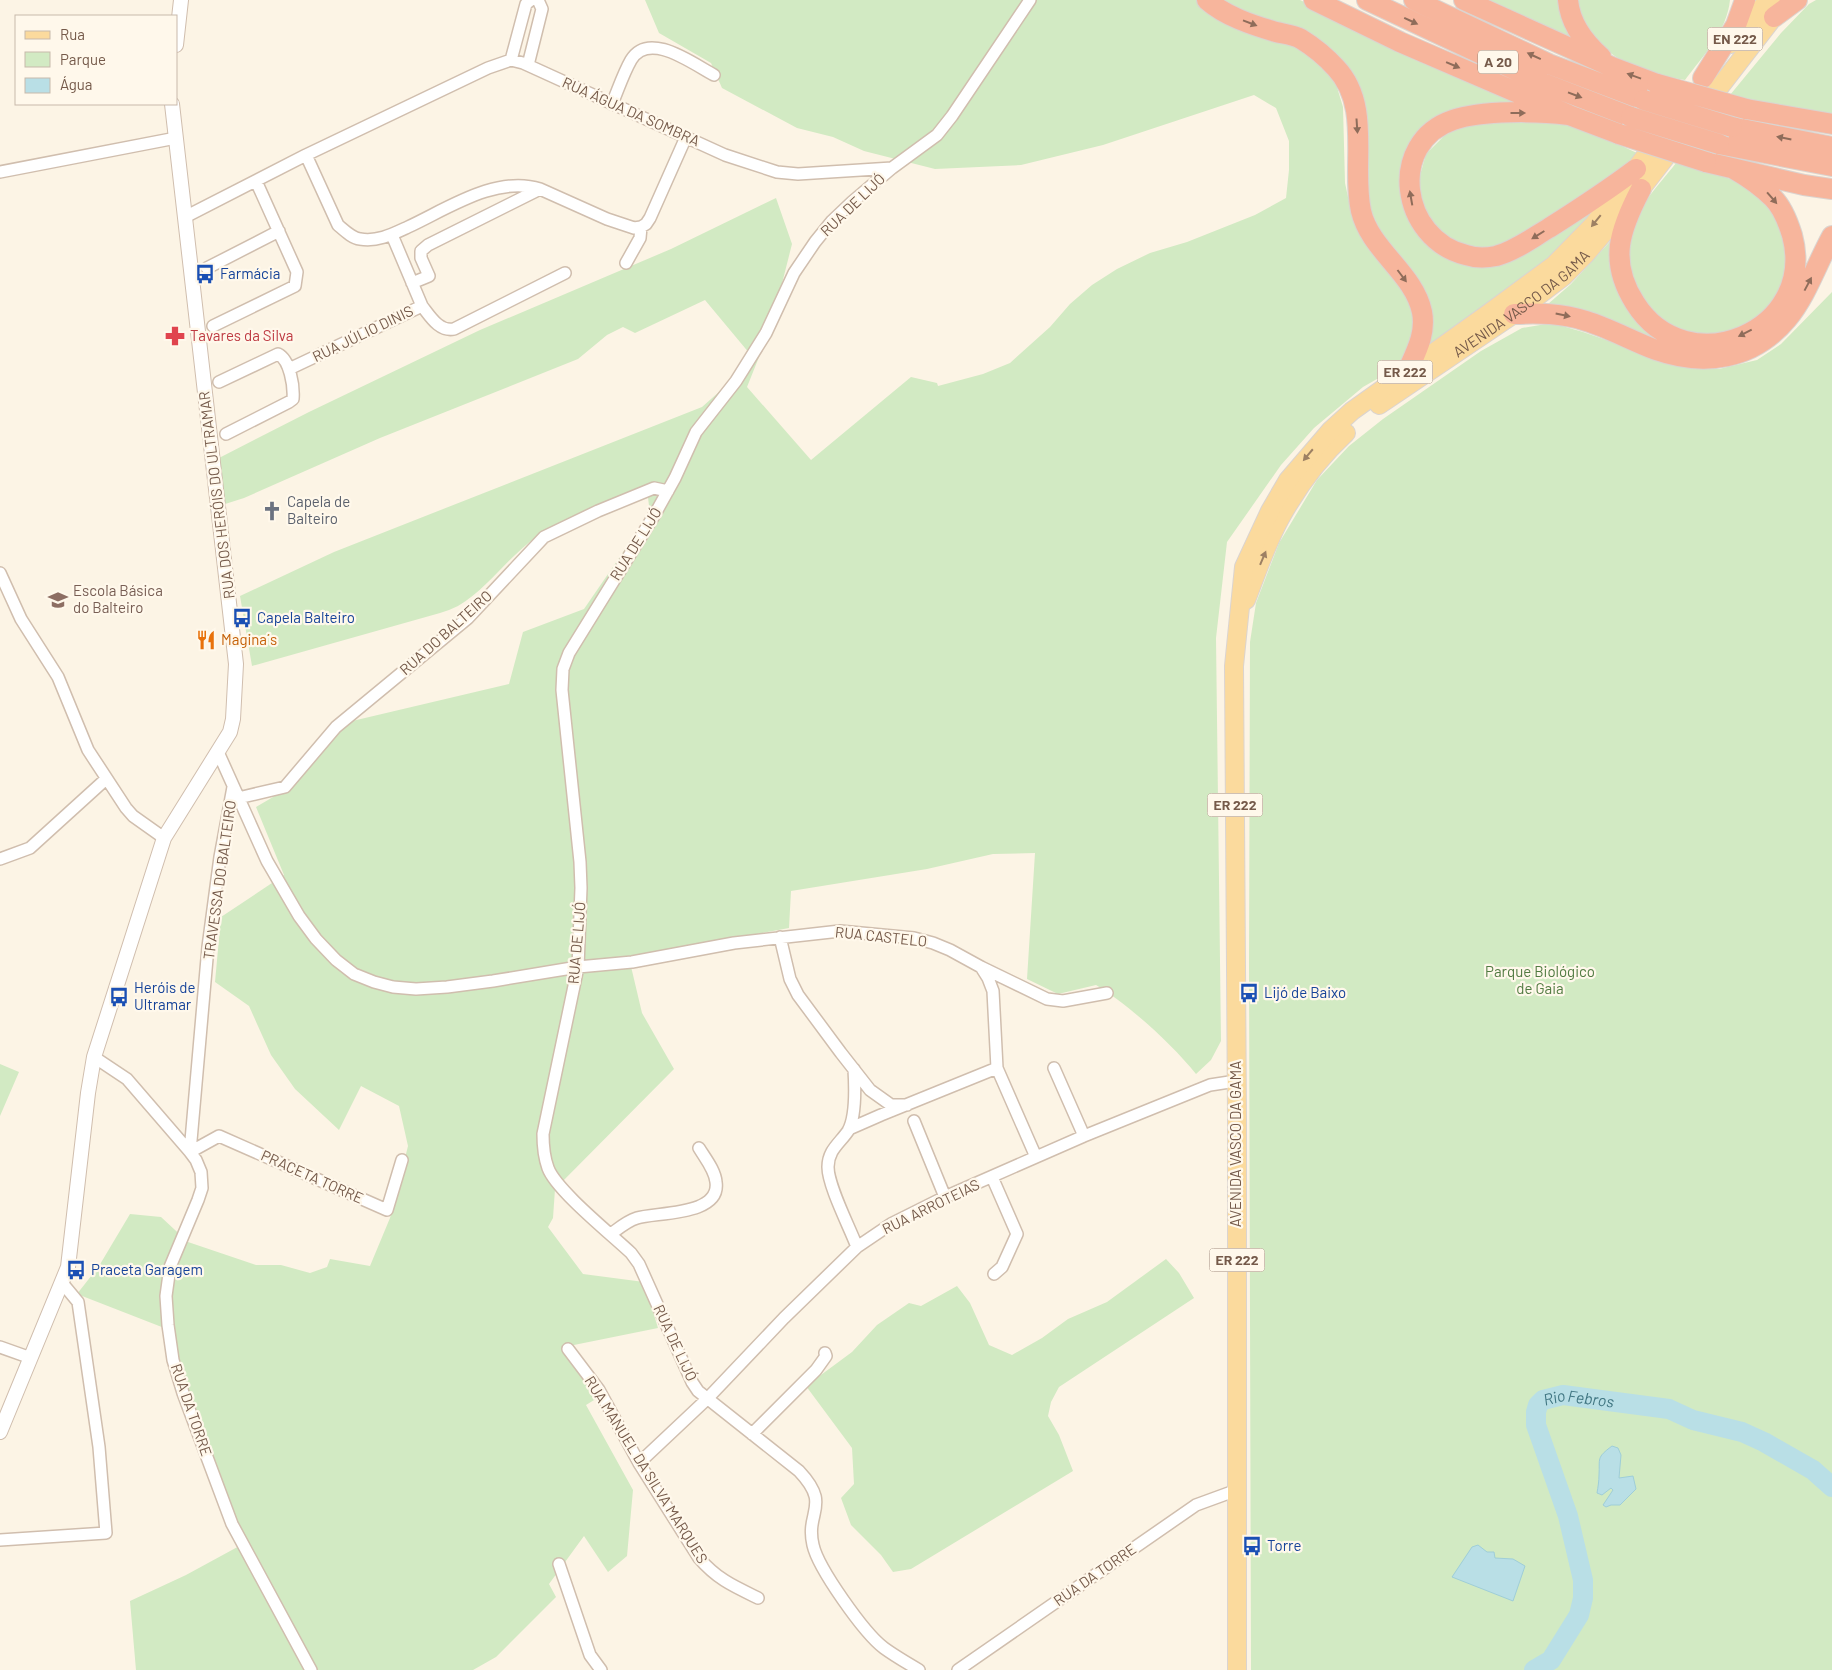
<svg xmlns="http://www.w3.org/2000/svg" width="1832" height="1670" font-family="Barlow,sans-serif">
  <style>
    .green { fill: #d2eac3 }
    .water { fill: #b9dfe6; stroke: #9fced8 }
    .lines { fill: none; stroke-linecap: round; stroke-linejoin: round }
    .river { stroke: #b9dfe6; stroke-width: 20 }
    .minor-casing { stroke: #d0beae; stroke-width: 14 }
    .tertiary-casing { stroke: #d0beae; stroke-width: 16 }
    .primary-casing { stroke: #dbd4d0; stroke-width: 20 }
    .motorway-casing { stroke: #dbd4d0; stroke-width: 22 }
    .minor { stroke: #fff; stroke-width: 11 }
    .tertiary { stroke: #fff; stroke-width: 14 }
    .primary { stroke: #fbda9d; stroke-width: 18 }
    .motorway { stroke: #f7b59c; stroke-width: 20 }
    .motorway-bridge-casing { stroke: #dbd4d0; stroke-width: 22; stroke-linecap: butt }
    .motorway-bridge { stroke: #f7b59c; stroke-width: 20 }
    .oneway { fill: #8f6c5a }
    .oneway2 { fill: #9d8063 }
    .labels { text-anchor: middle; stroke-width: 4.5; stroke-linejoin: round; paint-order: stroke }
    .shield { fill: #fff8eb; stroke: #9e897a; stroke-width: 1 }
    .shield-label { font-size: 14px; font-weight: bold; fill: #755a4a }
    .street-label { font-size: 15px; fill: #755a4a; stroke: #fff8eb }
    .transit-label { font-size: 15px; fill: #164399; stroke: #fff8eb; text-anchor: start }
    .health-label { font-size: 15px; fill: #be3a42; stroke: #fff8eb; text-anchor: start }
    .worship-label { font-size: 15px; fill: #5b616d; stroke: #fff8eb; text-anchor: start }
    .education-label { font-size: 15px; fill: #785e54; stroke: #fff8eb; text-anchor: start }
    .food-label { font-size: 15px; fill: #c56008; stroke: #fff8eb; text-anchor: start }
    .park-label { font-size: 15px; fill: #527b42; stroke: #fff8eb }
    .water-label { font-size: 16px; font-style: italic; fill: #407682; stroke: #fff8eb }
  </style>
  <rect width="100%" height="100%" fill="#fcf4e5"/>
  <path class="green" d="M 645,0 L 1197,0 L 1230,23 L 1312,49 L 1336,84 L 1343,107 L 1345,183 L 1352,216 L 1356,227 L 1398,282 L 1417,315 L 1409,349 L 1398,367 L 1363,387 L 1314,428 L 1281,465 L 1227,542 L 1216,638 L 1221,1041 L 1211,1060 L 1196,1074 C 1172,1044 1129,1005 1096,985 L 1058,994 L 1027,979 L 1035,853 L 993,854 L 927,869 L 791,891 L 789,928 L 629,958 L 642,1013 L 674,1069 L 555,1189 L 553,1218 L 548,1227 L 583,1274 L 644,1282 L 658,1328 L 564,1347 L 599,1397 L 586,1405 L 633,1490 L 627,1556 L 608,1572 L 584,1536 L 549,1584 L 556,1597 L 496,1657 L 473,1670 L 136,1670 L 130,1601 L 186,1575 L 243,1544 L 175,1365 L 172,1331 L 77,1294 L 99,1266 L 130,1214 L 161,1217 L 188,1242 L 256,1265 L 281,1265 L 310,1273 L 327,1267 L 330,1259 L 370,1266 L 390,1218 L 408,1146 L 399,1106 L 361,1086 L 339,1130 L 295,1089 L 271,1055 L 249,1006 L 215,982 L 221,917 L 284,875 L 256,807 L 285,790 L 348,722 L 509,684 L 523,632 L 584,609 L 650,513 L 647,490 C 611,503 570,513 538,536 C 508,556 489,588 458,606 C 452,609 446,611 440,613 L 252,666 L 240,596 L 334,552 L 702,407 L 755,360 L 705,300 L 635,333 L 623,327 L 607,335 L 578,359 L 380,438 L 244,498 L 222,505 L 219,458 L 309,412 L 480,330 L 671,249 L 776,198 L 792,244 L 771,327 L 747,387 L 811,460 L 911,377 L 937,383 L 938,386 L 983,374 L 1010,363 L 1050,327 L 1070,304 L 1092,285 L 1117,269 L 1150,253 L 1187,242 L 1255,215 L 1286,198 L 1289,170 L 1289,141 L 1276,108 L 1254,95 L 1103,145 L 1021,165 L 935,169 L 864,151 L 833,137 L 797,128 L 722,88 L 711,63 L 659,33 Z
    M 1217,0 L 1300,0 L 1529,105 L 1440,119 L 1404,192 L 1457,261 L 1601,205 L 1556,255 L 1430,347 L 1371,210 L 1366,189 L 1352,74 L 1338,55 L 1318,40 L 1248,17 Z
    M 1482,0 L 1562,0 L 1580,42 Z
    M 1577,0 L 1730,0 C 1727,31 1703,56 1685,80 C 1646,74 1603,60 1584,22 C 1581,16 1579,7 1577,0 Z
    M 1816,0 L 1832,0 L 1832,116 L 1730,95 L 1781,33 L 1809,4 Z
    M 1506,120 L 1551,120 L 1585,129 L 1637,153 L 1619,171 L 1501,248 L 1473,250 L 1452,243 L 1433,227 L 1420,204 L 1419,179 L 1426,154 L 1444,136 L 1463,125 Z
    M 1676,163 L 1741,182 L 1781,218 C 1783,230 1789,265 1787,275 C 1763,353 1658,355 1633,276 C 1629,265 1625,248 1628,235 C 1636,208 1659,185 1676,163 Z
    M 1617,234 L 1615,254 L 1669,343 C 1630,329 1590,309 1548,304 L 1571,284 Z
    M 1832,292 L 1832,1670 L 1251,1670 L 1249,963 L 1250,642 L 1256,603 L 1279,543 L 1317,480 L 1349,446 L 1383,419 L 1481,351 L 1522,328 L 1552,323 L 1583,332 L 1670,362 L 1719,369 L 1757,360 L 1781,344 Z
    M 0,1064 L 19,1072 L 0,1116 Z
    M 1166,1259 L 1179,1273 L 1194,1298 L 1059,1387 L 1051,1402 L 1048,1416 L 1059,1435 L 1073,1471 L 911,1569 L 893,1572 L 881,1555 L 851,1525 L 841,1498 L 854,1484 L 852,1448 L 806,1386 L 852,1352 L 877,1325 L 909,1303 L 921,1306 L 957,1286 L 970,1303 L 989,1345 L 1012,1355 L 1042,1338 L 1068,1319 L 1107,1302 Z"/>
  <path class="water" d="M 1612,1446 L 1618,1448 L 1621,1455 L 1619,1478 L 1633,1476 L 1636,1489 L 1620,1505 L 1611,1505 L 1606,1507 L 1603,1505 L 1613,1490 L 1611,1488 L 1602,1495 L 1597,1493 C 1598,1487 1599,1481 1599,1475 C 1600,1458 1596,1458 1612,1446 Z
    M 1478,1545 L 1487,1552 L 1494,1552 L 1495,1558 L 1513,1559 L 1525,1566 L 1513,1601 L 1452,1577 L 1472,1547 Z"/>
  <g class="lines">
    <path class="river" id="s1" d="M 1534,1670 L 1551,1660 L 1579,1615 L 1583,1598 L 1583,1580 L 1568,1516 L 1536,1425 L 1536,1412 L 1538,1405 L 1543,1400 L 1563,1395 L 1669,1409 L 1693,1420 L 1742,1432 L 1764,1442 L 1813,1470 L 1832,1487"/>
    <defs>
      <path id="minor" d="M 511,60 L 526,4 L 531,0
        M 528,65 L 542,9 L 538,0
        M 612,104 C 618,90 623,74 631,60 C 649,30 693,64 714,75
        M 306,155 L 338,225 C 345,231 352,238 360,239 C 378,242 393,234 408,227 C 447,209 496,175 540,189 L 607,219 L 634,228 L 641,227 L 646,224 L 650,218 L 686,137
        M 0,172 L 176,138
        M 185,217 L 306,155 L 488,68 L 511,60 L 523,63 L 725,155 L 777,172 L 798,174 L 892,168
        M 626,263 L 640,238 L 641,227
        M 207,268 L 279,231
        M 412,283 L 429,276 L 421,258 L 421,251 L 428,245 L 540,189
        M 422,306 C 430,316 439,332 454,329 L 565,273
        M 213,326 L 295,286 L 297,272 L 256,181
        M 289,369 L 422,306 L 392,235
        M 219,382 L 278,354 C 290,360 294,386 293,399 L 289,402 L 226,434
        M 0,573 L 21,619 L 58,677 L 88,750 L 126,808 L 133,816 L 164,838
        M 218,752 L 267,861 L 299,916 L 316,939 L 336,960 L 354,974 L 374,982 L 393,987 L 416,989 L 447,987 L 493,981 L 578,967 L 632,962 L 734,943 L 840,931 L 914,938 L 933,943 L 950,950 L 981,967 L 988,978 L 993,991 L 997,1068 L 1036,1157
        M 238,798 L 285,787 L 336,727 L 468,618 L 544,537 L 598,511 L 654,488 L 668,491
        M 0,859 L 30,848 L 106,779
        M 780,937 L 790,979 L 798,995 L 841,1053 L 870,1090 L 891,1105 L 907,1105
        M 981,967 L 1047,999 L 1063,1001 L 1107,993
        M 94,1057 L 127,1079 L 190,1152 L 196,1160 L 201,1172 L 202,1188 L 198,1200 L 170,1267 L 166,1296 L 168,1325 L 173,1360 L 183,1393 L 232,1524 L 311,1670
        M 1054,1068 L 1084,1136
        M 854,1069 C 855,1085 856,1117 848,1131 C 840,1143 828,1150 828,1167 C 828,1186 850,1228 857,1247
        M 914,1121 L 945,1197
        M 849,1129 L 881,1115 L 997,1068
        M 190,1152 L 208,947 L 220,857 L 233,787
        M 190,1152 L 219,1136 L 387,1210 L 402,1160
        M 992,1177 L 1017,1234 L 1002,1267 L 994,1274
        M 611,1234 C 619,1228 627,1221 637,1218 C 656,1212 721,1216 716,1182 C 715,1170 705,1158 699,1148
        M 0,1347 L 31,1358
        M 568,1349 L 599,1390 L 639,1463 L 699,1558 C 717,1579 733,1586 758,1598
        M 752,1434 L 816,1370 L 826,1356 L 825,1353
        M 639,1463 L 707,1399 L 784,1318 L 857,1247 L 891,1224 L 945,1197 L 1084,1136 L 1210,1085 L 1236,1081
        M 0,1540 L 106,1533 L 99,1447 L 78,1302 L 63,1284
        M 559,1564 L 590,1655 L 601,1670
        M 919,1670 C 907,1663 895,1656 884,1648 C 864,1633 818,1568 813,1545 C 805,1511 832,1506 799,1471 L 698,1391 L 692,1382 L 639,1264 L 631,1253 C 612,1235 556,1190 548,1168 C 544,1157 543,1146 543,1134 L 578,967 L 581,888 L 580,862 L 562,690 L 563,669 L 569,653 L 655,514 L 675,478 L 696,432 L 736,381 L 766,333 L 794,273 L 815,242 L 832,221 L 852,202 L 892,168 L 937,135 L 952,116 L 1030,0
        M 958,1670 L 1196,1505 L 1237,1490"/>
      <path id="tertiary" d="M 176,45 L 181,0
        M 0,1432 L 68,1267 L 88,1093 L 94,1057 L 164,838 L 230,732 L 233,719 L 236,664 L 172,104"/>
      <g id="primary">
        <path d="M 1731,44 L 1768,0"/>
        <path id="s2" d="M 1379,405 L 1514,314 L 1564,276 L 1585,255 L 1641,189 L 1783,5"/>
        <path d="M 1246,600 C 1257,572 1267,541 1282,515 C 1299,485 1321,456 1346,433"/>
        <path d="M 1237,1670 L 1237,1118 L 1234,666 L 1244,567 L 1270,511 L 1288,480 L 1330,431 L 1352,411 L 1489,313 L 1554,265 L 1594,224 L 1662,134"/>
      </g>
      <path id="motorway" d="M 1207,0 C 1225,16 1252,25 1276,32 C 1284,34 1294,35 1301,39 C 1314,47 1326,57 1336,68 C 1372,106 1351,165 1361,211 C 1370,250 1414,273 1422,312 C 1426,333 1417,350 1408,370
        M 1314,0 L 1400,42 L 1569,115 L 1619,134
        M 1367,0 L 1543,83 L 1631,117
        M 1414,0 L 1549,64 L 1644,100
        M 1464,0 L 1612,67 L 1657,84
        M 1568,0 C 1570,24 1584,42 1601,57
        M 1774,17 L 1797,0
        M 1703,78 L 1736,25 L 1745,0
        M 1746,109 L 1832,124
        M 1569,115 C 1538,111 1482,110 1453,120 C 1387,142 1400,239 1466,255 C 1475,258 1486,258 1496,256 C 1515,251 1532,238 1549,228 C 1579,209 1608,190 1636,169
        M 1732,127 L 1832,147
        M 1719,144 L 1832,166
        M 1706,162 L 1804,185 L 1832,189
        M 1641,189 C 1620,229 1608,261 1635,303 C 1687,386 1818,331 1792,235 C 1788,222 1783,208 1773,198 C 1761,186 1748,177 1734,169
        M 1514,314 C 1539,313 1561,313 1586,321 C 1609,328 1632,341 1656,350 C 1704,367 1753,360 1787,319 C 1807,295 1817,263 1832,236"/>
    </defs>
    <use href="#minor" class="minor-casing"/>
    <use href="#tertiary" class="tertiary-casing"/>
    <use href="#primary" class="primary-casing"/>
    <use href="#motorway" class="motorway-casing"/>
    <use href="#minor" class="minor"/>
    <use href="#tertiary" class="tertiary"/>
    <use href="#primary" class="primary"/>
    <use href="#motorway" class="motorway"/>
    <defs>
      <path id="motorway-bridge" d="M 1657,84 L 1746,109
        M 1644,100 L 1732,127
        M 1631,117 L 1719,144
        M 1619,134 L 1706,162"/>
    </defs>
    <use href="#motorway-bridge" class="motorway-bridge-casing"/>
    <use href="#motorway-bridge" class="motorway-bridge"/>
  </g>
  <defs><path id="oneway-solid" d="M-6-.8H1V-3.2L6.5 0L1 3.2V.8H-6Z" transform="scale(1.25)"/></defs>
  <g class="oneway">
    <use href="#oneway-solid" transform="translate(1411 21) rotate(25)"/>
    <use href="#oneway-solid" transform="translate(1250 23) rotate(21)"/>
    <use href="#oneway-solid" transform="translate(1534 56) rotate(-155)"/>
    <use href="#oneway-solid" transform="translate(1453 65) rotate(23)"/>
    <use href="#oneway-solid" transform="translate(1634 76) rotate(-160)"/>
    <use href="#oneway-solid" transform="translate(1575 95) rotate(21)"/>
    <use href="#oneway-solid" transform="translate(1518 113)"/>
    <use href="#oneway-solid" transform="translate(1357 126) rotate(86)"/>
    <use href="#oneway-solid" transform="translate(1784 138) rotate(-169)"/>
    <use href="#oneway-solid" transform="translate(1411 198) rotate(-100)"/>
    <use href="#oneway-solid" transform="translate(1772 198) rotate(49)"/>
    <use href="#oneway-solid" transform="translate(1538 235) rotate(148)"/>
    <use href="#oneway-solid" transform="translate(1402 276) rotate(53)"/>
    <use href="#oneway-solid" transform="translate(1808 284) rotate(-62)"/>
    <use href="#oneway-solid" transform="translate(1563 315) rotate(12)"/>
    <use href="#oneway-solid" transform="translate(1745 333) rotate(153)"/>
  </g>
  <g class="oneway2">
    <use href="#oneway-solid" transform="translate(1596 221) rotate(129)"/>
    <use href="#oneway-solid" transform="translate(1308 455) rotate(130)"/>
    <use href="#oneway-solid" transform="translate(1263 558) rotate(-67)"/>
  </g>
  <defs>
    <symbol id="bus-bare" viewBox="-9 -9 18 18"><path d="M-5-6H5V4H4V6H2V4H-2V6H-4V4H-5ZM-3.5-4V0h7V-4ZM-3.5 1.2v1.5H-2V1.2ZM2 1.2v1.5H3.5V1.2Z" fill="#1a4fb4" stroke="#fff8eb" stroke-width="2.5" paint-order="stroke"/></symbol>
    <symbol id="pharmacy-bare" viewBox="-9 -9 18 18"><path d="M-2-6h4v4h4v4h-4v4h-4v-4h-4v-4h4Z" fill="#e0444e" stroke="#fff8eb" stroke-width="2.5" paint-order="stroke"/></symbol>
    <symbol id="church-bare" viewBox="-9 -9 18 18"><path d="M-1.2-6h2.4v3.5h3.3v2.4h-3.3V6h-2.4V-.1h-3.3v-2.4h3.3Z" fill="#6b7280" stroke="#fff8eb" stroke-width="2.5" paint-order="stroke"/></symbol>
    <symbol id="school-bare" viewBox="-9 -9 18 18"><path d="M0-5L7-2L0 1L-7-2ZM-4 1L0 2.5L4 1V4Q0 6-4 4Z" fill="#8d6e63" stroke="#fff8eb" stroke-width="2.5" paint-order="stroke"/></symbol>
    <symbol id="restaurant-bare" viewBox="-9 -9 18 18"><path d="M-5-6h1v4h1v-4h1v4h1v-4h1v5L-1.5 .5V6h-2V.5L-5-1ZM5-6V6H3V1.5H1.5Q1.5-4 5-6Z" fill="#e8710a" stroke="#fff8eb" stroke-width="2.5" paint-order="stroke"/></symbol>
  </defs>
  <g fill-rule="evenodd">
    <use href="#bus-bare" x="191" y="260" width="28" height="28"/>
    <use href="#pharmacy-bare" x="161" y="322" width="28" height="28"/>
    <use href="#church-bare" x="258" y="497" width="28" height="28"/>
    <use href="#school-bare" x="44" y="586" width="28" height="28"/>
    <use href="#bus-bare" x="228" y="604" width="28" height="28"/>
    <use href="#restaurant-bare" x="192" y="626" width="28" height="28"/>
    <use href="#bus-bare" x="1235" y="979" width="28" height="28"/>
    <use href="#bus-bare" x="105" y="983" width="28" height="28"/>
    <use href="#bus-bare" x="62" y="1256" width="28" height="28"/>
    <use href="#bus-bare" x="1238" y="1532" width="28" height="28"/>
  </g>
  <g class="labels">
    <g class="shield">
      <rect x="1707.5" y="27.5" width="55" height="23" rx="4"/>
      <rect x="1478" y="50.5" width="40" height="23" rx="4"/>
      <rect x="1377.5" y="360.5" width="55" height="23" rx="4"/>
      <rect x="1207.5" y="793.5" width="55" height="23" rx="4"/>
      <rect x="1209.5" y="1248.5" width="55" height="23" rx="4"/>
    </g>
    <g class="shield-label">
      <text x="1735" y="44">EN 222</text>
      <text x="1498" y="67">A 20</text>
      <text x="1405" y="377">ER 222</text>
      <text x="1235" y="810">ER 222</text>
      <text x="1237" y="1265">ER 222</text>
    </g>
    <g class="street-label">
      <text transform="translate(631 112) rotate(24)" y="5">RUA ÁGUA DA SOMBRA</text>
      <text transform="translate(853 205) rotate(-44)" y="5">RUA DE LIJÓ</text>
      <text dy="5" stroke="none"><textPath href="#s2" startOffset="175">AVENIDA VASCO DA GAMA</textPath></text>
      <text transform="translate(363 334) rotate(-26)" y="5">RUA JÚLIO DINIS</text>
      <text transform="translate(217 495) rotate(-97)" y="5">RUA DOS HERÓIS DO ULTRAMAR</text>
      <text transform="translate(636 544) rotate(-58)" y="5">RUA DE LIJÓ</text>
      <text transform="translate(446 633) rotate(-42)" y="5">RUA DO BALTEIRO</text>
      <text transform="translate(220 880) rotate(-82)" y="5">TRAVESSA DO BALTEIRO</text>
      <text transform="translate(881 937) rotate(6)" y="5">RUA CASTELO</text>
      <text transform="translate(577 943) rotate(-85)" y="5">RUA DE LIJÓ</text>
      <text transform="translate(1236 1144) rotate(-90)" y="5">AVENIDA VASCO DA GAMA</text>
      <text transform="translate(312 1177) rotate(24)" y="5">PRACETA TORRE</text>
      <text transform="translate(931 1207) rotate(-26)" y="5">RUA ARROTEIAS</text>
      <text transform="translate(675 1343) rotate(65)" y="5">RUA DE LIJÓ</text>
      <text transform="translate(191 1410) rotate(71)" y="5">RUA DA TORRE</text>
      <text transform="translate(646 1470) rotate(58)" y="5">RUA MANUEL DA SILVA MARQUES</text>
      <text transform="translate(1095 1575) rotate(-35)" y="5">RUA DA TORRE</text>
    </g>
    <g class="transit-label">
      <text x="220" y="279">Farmácia</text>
      <text x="257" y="623">Capela Balteiro</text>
      <text x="134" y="993">Heróis de<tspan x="134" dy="17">Ultramar</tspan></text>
      <text x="1264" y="998">Lijó de Baixo</text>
      <text x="91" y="1275">Praceta Garagem</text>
      <text x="1267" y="1551">Torre</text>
    </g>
    <g class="health-label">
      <text x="190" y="341">Tavares da Silva</text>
    </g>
    <g class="worship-label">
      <text x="287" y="507">Capela de<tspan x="287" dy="17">Balteiro</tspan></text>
    </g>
    <g class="education-label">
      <text x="73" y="596">Escola Básica<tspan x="73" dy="17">do Balteiro</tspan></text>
    </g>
    <g class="food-label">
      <text x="221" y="645">Magina´s</text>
    </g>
    <g class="park-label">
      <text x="1540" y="977">Parque Biológico<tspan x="1540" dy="17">de Gaia</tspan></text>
    </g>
    <g class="water-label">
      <text dy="6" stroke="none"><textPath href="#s1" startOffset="334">Rio Febros</textPath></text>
    </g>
  </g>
  <rect x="15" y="15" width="162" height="90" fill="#fff8eb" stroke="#c8b9ab"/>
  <rect x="25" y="31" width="25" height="8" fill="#fbda9d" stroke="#c8b9ab"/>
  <text x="60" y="40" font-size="15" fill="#755a4a">Rua</text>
  <rect x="25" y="52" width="25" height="15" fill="#d2eac3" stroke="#c8b9ab"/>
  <text x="60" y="65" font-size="15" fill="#755a4a">Parque</text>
  <rect x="25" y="78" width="25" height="15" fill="#b9dfe6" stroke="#c8b9ab"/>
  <text x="60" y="90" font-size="15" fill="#755a4a">Água</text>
</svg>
